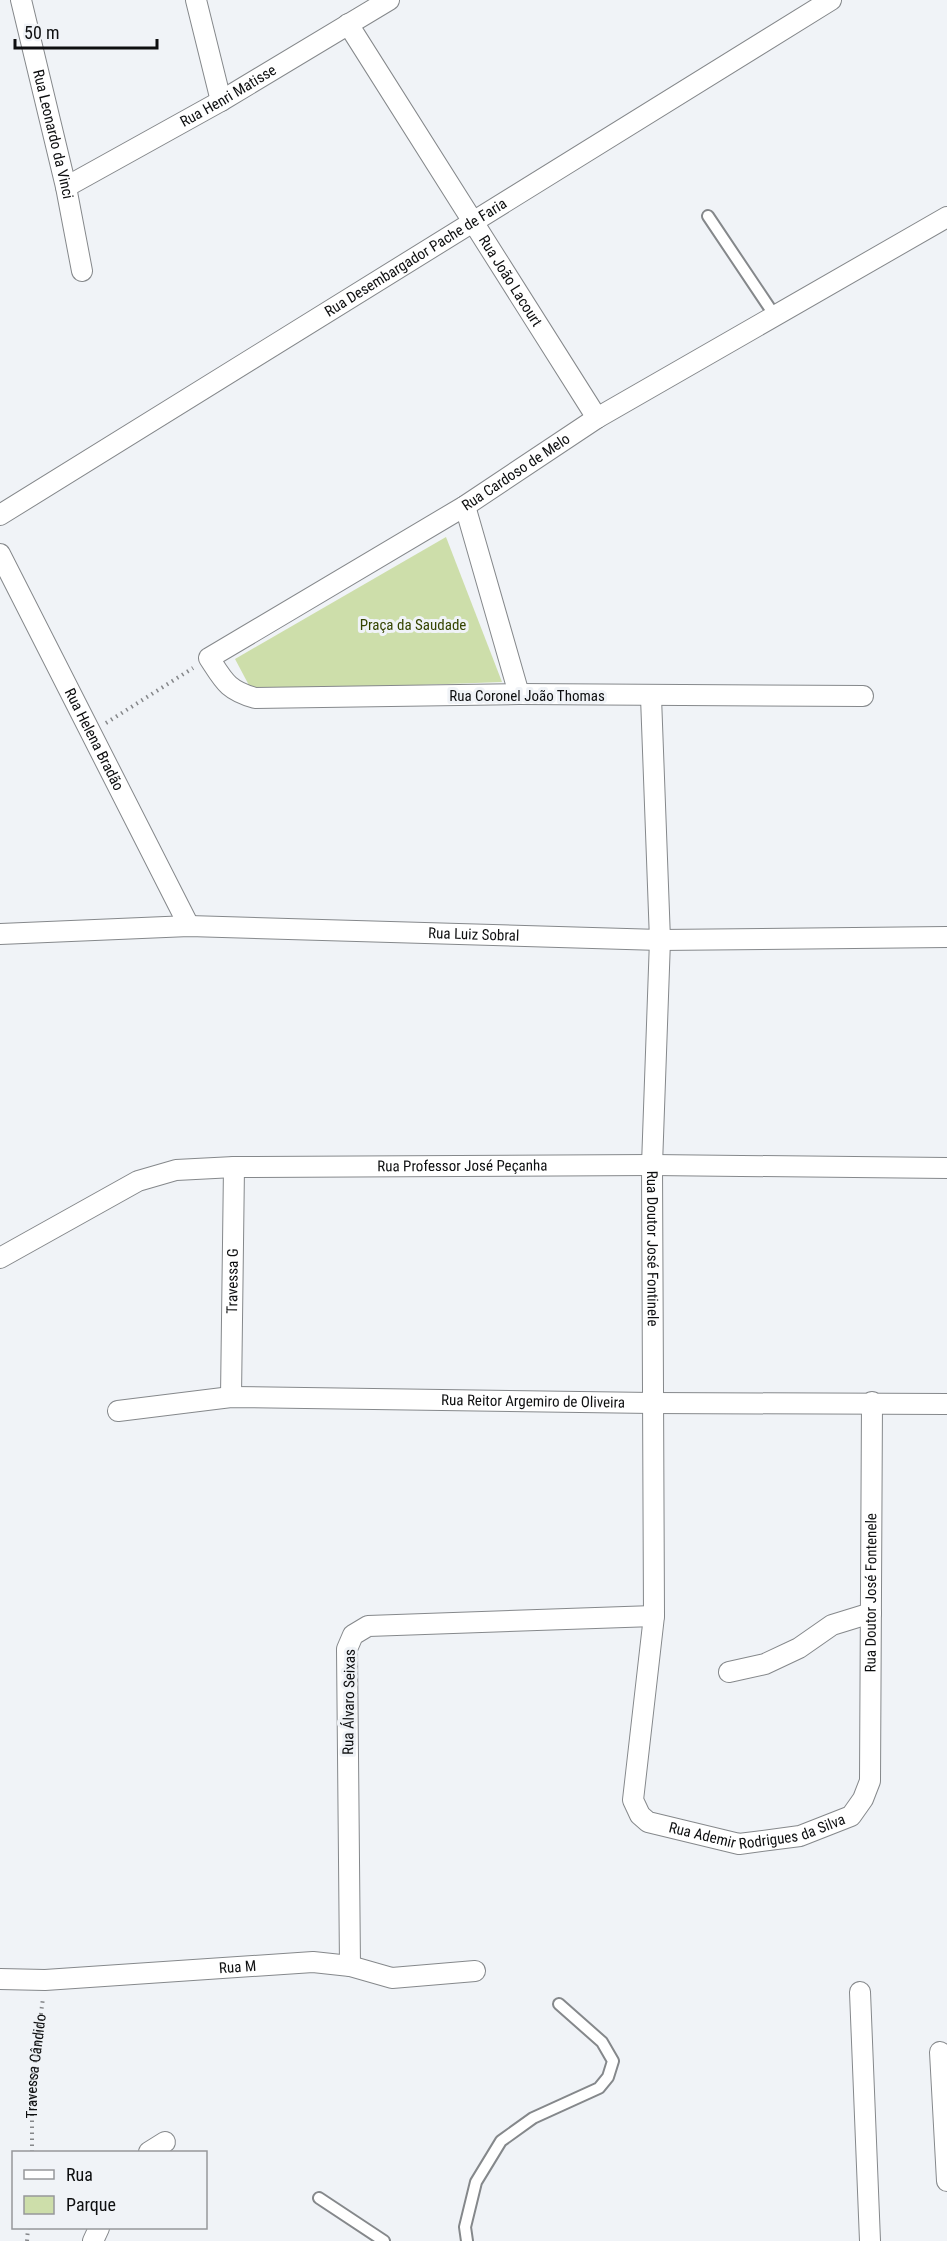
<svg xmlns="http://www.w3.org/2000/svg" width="947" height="2241" font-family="'Roboto Condensed',sans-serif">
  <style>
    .green { fill: #cddeaa }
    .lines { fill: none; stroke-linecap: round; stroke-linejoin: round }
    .service-casing { stroke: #85888b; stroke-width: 14 }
    .minor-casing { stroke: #85888b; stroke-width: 22 }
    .path { stroke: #85878a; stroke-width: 4; stroke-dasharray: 1.5 4.5; stroke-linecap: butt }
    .service { stroke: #fff; stroke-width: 10 }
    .minor { stroke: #fff; stroke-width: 20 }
    .labels { text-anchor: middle; stroke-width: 6; stroke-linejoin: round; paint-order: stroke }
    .street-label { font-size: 15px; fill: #0e0f10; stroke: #f0f3f7 }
    .park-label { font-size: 15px; fill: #354401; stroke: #f0f3f7 }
  </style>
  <rect width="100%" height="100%" fill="#f0f3f7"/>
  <path class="green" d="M 446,537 L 502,682 L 252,691 L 235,659 Z"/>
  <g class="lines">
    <defs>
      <path id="service" d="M 708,216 L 775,316
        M 319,2198 L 384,2241
        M 467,2241 L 465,2227 L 476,2182 L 501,2141 L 533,2118 L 599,2088 L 608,2077 L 613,2061 L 602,2042 L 559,2004"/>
      <g id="minor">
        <path id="s2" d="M 21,0 L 66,187 L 82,271"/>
        <path d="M 196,0 L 221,101"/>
        <path id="s3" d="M 348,24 L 597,418"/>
        <path id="s4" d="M 66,187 L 221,101 L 389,0"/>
        <path d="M 465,506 L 519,694"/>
        <path id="s5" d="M 0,515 L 831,0"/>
        <path id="s6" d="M 0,554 L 189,926"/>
        <path id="s7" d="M 863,696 L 519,694 L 255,698 C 227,690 224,681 209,658 L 465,506 L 597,418 L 947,217"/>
        <path id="s8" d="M 651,697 L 660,940 L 652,1165 L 654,1616 L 633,1800 L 640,1815 L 648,1822 L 739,1844 L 800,1836 L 851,1816 L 863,1799 L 870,1781 L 872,1402"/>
        <path id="s9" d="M 0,934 L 189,926 L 660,940 L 947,937"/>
        <path id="s10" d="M 0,1258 L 138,1181 L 176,1170 L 234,1167 L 652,1165 L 947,1168"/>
        <path id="s11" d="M 231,1397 L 234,1167"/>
        <path id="s12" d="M 118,1411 L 231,1397 L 652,1403 L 947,1404"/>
        <path d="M 729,1672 L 765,1664 L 799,1648 L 832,1625 L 871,1613"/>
        <path d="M 350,1966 L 347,1649 L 353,1635 L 368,1626 L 654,1616"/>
        <path id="s13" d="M 0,1979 L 45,1980 L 313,1962 L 350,1966 L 392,1978 L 475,1971"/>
        <path d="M 860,1992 L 870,2241"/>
        <path d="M 940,2052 L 947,2181"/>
        <path d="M 149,2152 L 165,2142"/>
        <path d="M 93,2241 L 99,2228"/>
      </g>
    </defs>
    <use href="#service" class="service-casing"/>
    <use href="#minor" class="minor-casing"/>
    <g class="path">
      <path d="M 106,723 L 193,668"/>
      <path id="s1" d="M 32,2152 L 32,2084 L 43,1998"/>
      <path d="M 27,2241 L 28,2228"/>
    </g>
    <use href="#service" class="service"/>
    <use href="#minor" class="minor"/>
  </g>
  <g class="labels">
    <g class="street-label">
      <text dy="5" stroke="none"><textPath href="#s4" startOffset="186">Rua Henri Matisse</textPath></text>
      <text dy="5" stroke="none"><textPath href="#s2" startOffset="138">Rua Leonardo da Vinci</textPath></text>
      <text dy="5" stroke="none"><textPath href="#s5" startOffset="489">Rua Desembargador Pache de Faria</textPath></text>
      <text dy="5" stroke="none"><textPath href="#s3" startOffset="304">Rua João Lacourt</textPath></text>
      <text dy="5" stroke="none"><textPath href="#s7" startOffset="1030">Rua Cardoso de Melo</textPath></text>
      <text x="527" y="701">Rua Coronel João Thomas</text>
      <text dy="5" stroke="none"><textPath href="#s6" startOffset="208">Rua Helena Bradão</textPath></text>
      <text dy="5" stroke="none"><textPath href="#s9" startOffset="474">Rua Luiz Sobral</textPath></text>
      <text dy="5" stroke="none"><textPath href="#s10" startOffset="484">Rua Professor José Peçanha</textPath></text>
      <text dy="5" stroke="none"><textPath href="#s8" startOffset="552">Rua Doutor José Fontinele</textPath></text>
      <text dy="5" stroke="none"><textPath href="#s11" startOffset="116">Travessa G</textPath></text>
      <text dy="5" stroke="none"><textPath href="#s12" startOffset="416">Rua Reitor Argemiro de Oliveira</textPath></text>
      <text dy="5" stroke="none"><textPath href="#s8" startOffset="1570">Rua Doutor José Fontenele</textPath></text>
      <text transform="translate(349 1702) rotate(-89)" y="5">Rua Álvaro Seixas</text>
      <text dy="5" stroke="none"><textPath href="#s8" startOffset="1244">Rua Ademir Rodrigues da Silva</textPath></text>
      <text dy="5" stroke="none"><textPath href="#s13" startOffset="238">Rua M</textPath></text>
      <text dy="5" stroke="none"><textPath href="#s1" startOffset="86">Travessa Cândido</textPath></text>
    </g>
    <g class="park-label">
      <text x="413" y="630">Praça da Saudade</text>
    </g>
  </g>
  <rect x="12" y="2151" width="195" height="78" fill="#f0f3f7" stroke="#96989b" stroke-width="1.5"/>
  <rect x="24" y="2170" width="30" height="9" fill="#ffffff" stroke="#96989b" stroke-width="1.5"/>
  <text x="66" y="2181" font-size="18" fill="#0e0f10">Rua</text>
  <rect x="24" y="2196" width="30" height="18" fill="#cddeaa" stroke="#96989b" stroke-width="1.5"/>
  <text x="66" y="2211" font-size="18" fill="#0e0f10">Parque</text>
  <path d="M15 39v9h142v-9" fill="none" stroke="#0e0f10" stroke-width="3"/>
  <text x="24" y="39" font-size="18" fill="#0e0f10" stroke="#f0f3f7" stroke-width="4.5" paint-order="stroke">50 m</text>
</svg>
